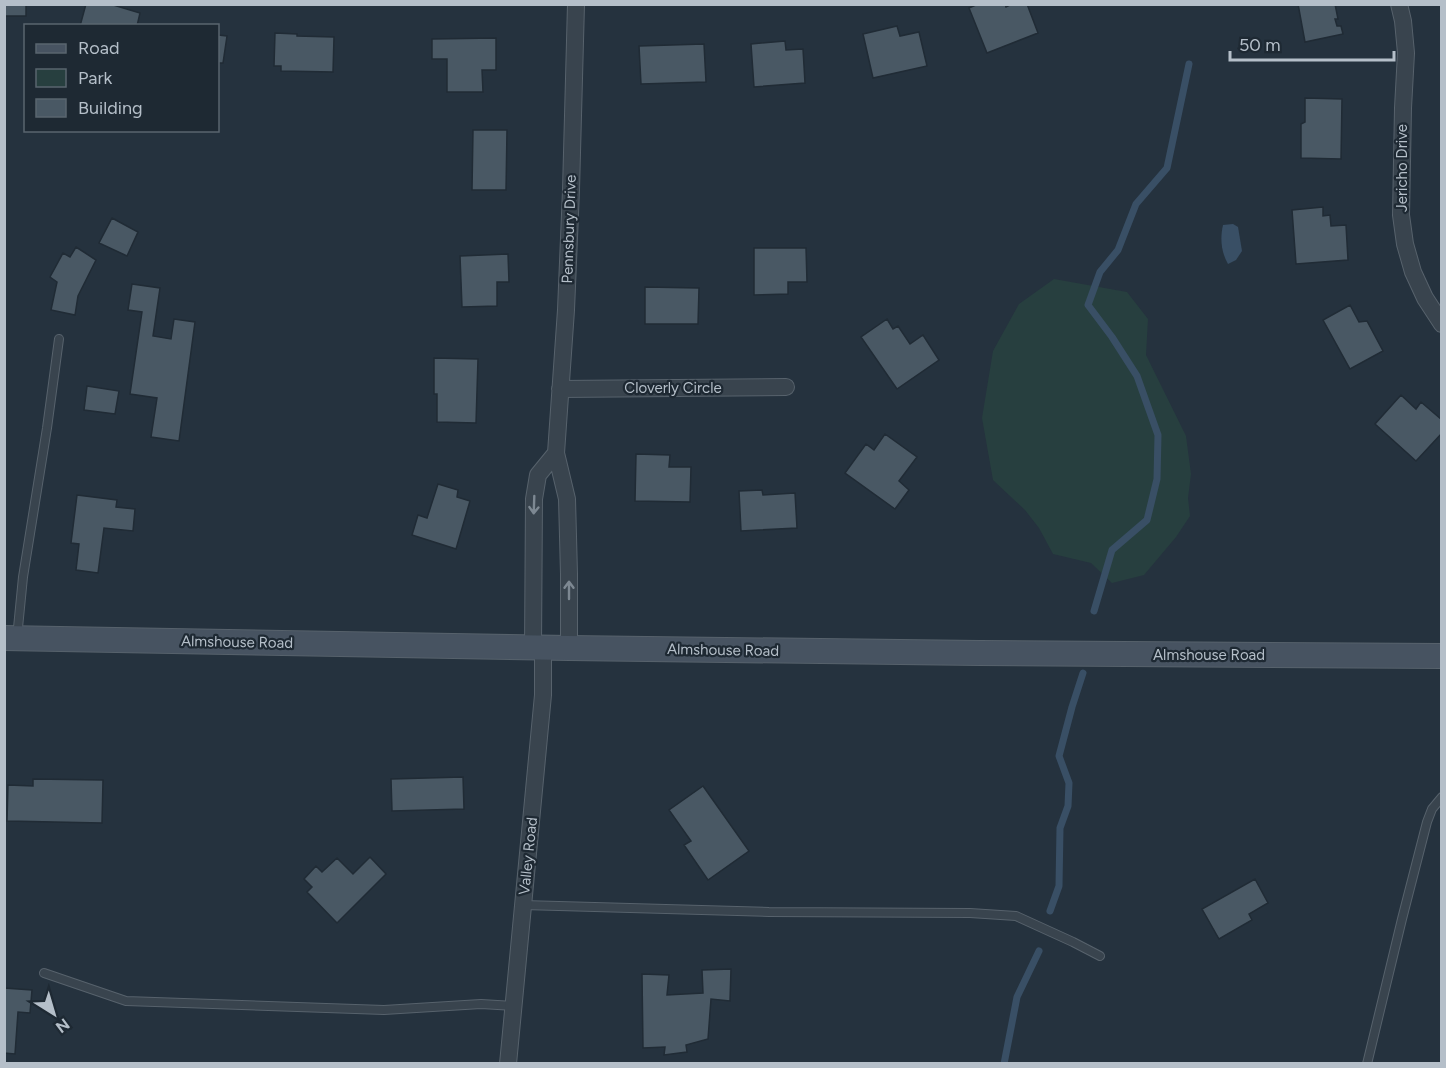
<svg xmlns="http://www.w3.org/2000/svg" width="1446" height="1068" font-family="Figtree,sans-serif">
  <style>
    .green { fill: #273f3f }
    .water { fill: #394f65 }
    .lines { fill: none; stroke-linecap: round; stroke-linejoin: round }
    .stream { stroke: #394f65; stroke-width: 7 }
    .building { fill: #495864; stroke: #202b35; stroke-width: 1.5 }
    .lane-casing { stroke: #57626c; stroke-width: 10 }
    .street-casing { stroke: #57626c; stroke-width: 18 }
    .secondary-casing { stroke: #57626c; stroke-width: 26 }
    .lane { stroke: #39444e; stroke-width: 8 }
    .street { stroke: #39444e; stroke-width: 16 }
    .secondary { stroke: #475361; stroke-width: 24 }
    .oneway { stroke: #7d8892 }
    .labels { text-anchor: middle; stroke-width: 4.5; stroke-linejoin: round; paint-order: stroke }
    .street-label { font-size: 15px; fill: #b5bfc9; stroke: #1e2933 }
  </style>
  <rect width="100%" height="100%" fill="#25323e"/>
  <path class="green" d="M 1054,279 L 1127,292 L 1148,319 L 1146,355 L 1186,436 L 1191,474 L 1188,498 L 1190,516 L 1176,537 L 1144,575 L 1112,583 L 1091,563 L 1053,554 L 1039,528 L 1025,510 L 993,480 L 982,418 L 993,351 L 1019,304 Z"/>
  <path class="water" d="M 1233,224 L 1238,227 L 1242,251 L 1236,260 L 1228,264 C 1221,252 1220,238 1223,225 Z"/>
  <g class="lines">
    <path class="stream" d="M 1094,611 L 1112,550 L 1147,520 L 1157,479 L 1158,435 L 1137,376 L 1112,337 L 1088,305 L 1100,272 L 1118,250 L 1136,204 L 1167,168 L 1189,64
      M 1050,911 L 1059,886 L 1060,828 L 1068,806 L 1069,783 L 1059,756 L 1072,707 L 1083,673
      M 1004,1064 L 1017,997 L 1039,951"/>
  </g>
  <path class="building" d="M 4,4 L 26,4 L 26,16 L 4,16 Z
    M 86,4 L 110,4 L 140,13 L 137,26 L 80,26 Z
    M 978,4 L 1005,4 L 1006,7 L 1012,4 L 1027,4 L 1038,33 L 987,53 L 969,8 Z
    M 1298,4 L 1335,4 L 1338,19 L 1335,19 L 1337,26 L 1341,26 L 1343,34 L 1305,42 Z
    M 897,26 L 900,36 L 919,32 L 927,66 L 873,78 L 863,34 Z
    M 275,33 L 297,34 L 297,36 L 334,37 L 333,72 L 281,71 L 281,66 L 274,66 Z
    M 218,35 L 227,36 L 223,63 L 218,63 Z
    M 496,38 L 496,70 L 482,70 L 483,92 L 447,92 L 447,59 L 432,59 L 432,39 Z
    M 785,41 L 786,50 L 803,49 L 805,83 L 754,87 L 751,44 Z
    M 704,44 L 706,82 L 641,84 L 639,46 Z
    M 1305,98 L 1342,99 L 1341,159 L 1301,158 L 1301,124 L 1305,122 Z
    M 473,130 L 507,130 L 506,190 L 472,190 Z
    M 1323,207 L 1323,216 L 1330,215 L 1331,226 L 1346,225 L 1348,260 L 1296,264 L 1292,210 Z
    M 112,218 L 138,232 L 127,256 L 99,243 Z
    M 76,247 L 96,260 L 78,296 L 75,315 L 51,310 L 57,282 L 50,277 L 63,253 L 70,257 Z
    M 754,248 L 806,248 L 807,282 L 788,282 L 788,294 L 754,295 Z
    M 508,254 L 509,282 L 497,282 L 497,306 L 462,307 L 460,256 Z
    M 132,284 L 160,288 L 153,336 L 171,339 L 174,319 L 195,322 L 179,441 L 151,437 L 157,398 L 130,394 L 142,312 L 128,310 Z
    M 645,287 L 699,288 L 698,324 L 645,324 Z
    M 1350,305 L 1359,322 L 1367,321 L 1383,351 L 1350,369 L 1323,320 Z
    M 887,319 L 893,329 L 898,326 L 910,344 L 923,335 L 939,360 L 897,389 L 861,337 Z
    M 434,358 L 478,359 L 476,423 L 437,422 L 437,394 L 434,394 Z
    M 87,386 L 119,391 L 115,414 L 84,410 Z
    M 1401,395 L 1416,409 L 1421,402 L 1442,420 L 1442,433 L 1416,461 L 1375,424 Z
    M 885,434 L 917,457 L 899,481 L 909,490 L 895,509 L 845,473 L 866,444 L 874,450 Z
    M 636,454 L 670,455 L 669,467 L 691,467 L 690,502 L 635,501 Z
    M 438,484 L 458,490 L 457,497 L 470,501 L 456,549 L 412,535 L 418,515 L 427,518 Z
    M 762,490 L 763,495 L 795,493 L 797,528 L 741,531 L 739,491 Z
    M 77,495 L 117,500 L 116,507 L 135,509 L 133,531 L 104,528 L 98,573 L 76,570 L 79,544 L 71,543 Z
    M 463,777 L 464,809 L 392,811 L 391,779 Z
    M 33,779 L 103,780 L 102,823 L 7,821 L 8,785 L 33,786 Z
    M 703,786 L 749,851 L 708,880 L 684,845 L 691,841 L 669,810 Z
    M 370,857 L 386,874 L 337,923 L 307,892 L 312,887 L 304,879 L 316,866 L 322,872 L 337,858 L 353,874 Z
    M 1255,879 L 1268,903 L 1249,914 L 1252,920 L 1219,939 L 1202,909 Z
    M 731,969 L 730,1001 L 711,999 L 708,1039 L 686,1045 L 687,1052 L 664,1055 L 665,1047 L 643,1048 L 642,974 L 669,975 L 667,995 L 703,993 L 702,970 Z
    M 4,988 L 32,990 L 30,1013 L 18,1012 L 15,1054 L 4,1053 Z"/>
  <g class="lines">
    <defs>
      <path id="lane" d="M 17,638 L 23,577 L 47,428 L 59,339
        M 523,905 L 769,912 L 970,913 L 1016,916 L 1073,942 L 1100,956
        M 44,973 L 126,1001 L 384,1010 L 481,1004 L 513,1006
        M 1367,1064 L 1402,919 L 1427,822 L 1432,809 L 1442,797"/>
      <path id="street" d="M 1399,4 L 1403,21 L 1406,53 L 1403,108 L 1401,215 L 1405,244 L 1413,272 L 1425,298 L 1442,324
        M 560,389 L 786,387
        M 533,648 L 534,499 L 538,475 L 556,453
        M 569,648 L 569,574 L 567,499 L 556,453 L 566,310 L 571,190 L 576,4
        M 508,1064 L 543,695 L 543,648"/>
      <path id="secondary" d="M 4,638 L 569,648 L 979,653 L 1442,656"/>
    </defs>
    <use href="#lane" class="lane-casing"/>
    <use href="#street" class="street-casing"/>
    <use href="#secondary" class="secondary-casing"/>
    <use href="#lane" class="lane"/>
    <use href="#street" class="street"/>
    <use href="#secondary" class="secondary"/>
  </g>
  <defs><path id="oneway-shaft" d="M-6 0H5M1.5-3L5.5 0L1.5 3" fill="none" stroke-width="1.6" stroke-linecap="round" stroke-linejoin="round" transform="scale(1.5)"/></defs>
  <g class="oneway">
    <use href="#oneway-shaft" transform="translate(534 505) rotate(92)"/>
    <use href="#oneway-shaft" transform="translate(569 590) rotate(-90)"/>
  </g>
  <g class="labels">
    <g class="street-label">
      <text transform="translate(1402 168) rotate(-90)" y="5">Jericho Drive</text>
      <text transform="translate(569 229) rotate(-88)" y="5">Pennsbury Drive</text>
      <text x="673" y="393">Cloverly Circle</text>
      <text transform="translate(237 642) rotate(1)" y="5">Almshouse Road</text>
      <text transform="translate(723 650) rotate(1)" y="5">Almshouse Road</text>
      <text x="1209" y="660">Almshouse Road</text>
      <text transform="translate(528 856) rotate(-84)" y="5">Valley Road</text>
    </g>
  </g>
  <rect width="1446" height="1068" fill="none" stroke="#b5bfc9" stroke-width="12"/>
  <rect x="24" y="24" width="195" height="108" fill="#1e2933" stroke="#5a656f" stroke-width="1.5"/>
  <rect x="36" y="44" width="30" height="9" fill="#475361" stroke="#5a656f" stroke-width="1.5"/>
  <text x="78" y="54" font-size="18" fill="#b5bfc9">Road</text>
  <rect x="36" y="69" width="30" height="18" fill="#273f3f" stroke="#5a656f" stroke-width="1.5"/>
  <text x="78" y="84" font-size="18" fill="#b5bfc9">Park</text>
  <rect x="36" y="99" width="30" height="18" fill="#495864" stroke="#5a656f" stroke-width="1.5"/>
  <text x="78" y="114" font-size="18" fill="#b5bfc9">Building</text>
  <g transform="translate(54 1014) rotate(143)" stroke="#1e2933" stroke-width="4.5" paint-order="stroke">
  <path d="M0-4.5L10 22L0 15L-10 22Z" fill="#b5bfc9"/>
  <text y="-9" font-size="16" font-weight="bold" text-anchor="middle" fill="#b5bfc9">N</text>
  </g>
  <path d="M1230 51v9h164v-9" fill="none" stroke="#b5bfc9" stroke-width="3"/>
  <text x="1239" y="51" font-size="18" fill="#b5bfc9" stroke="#1e2933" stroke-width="4.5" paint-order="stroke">50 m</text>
</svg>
